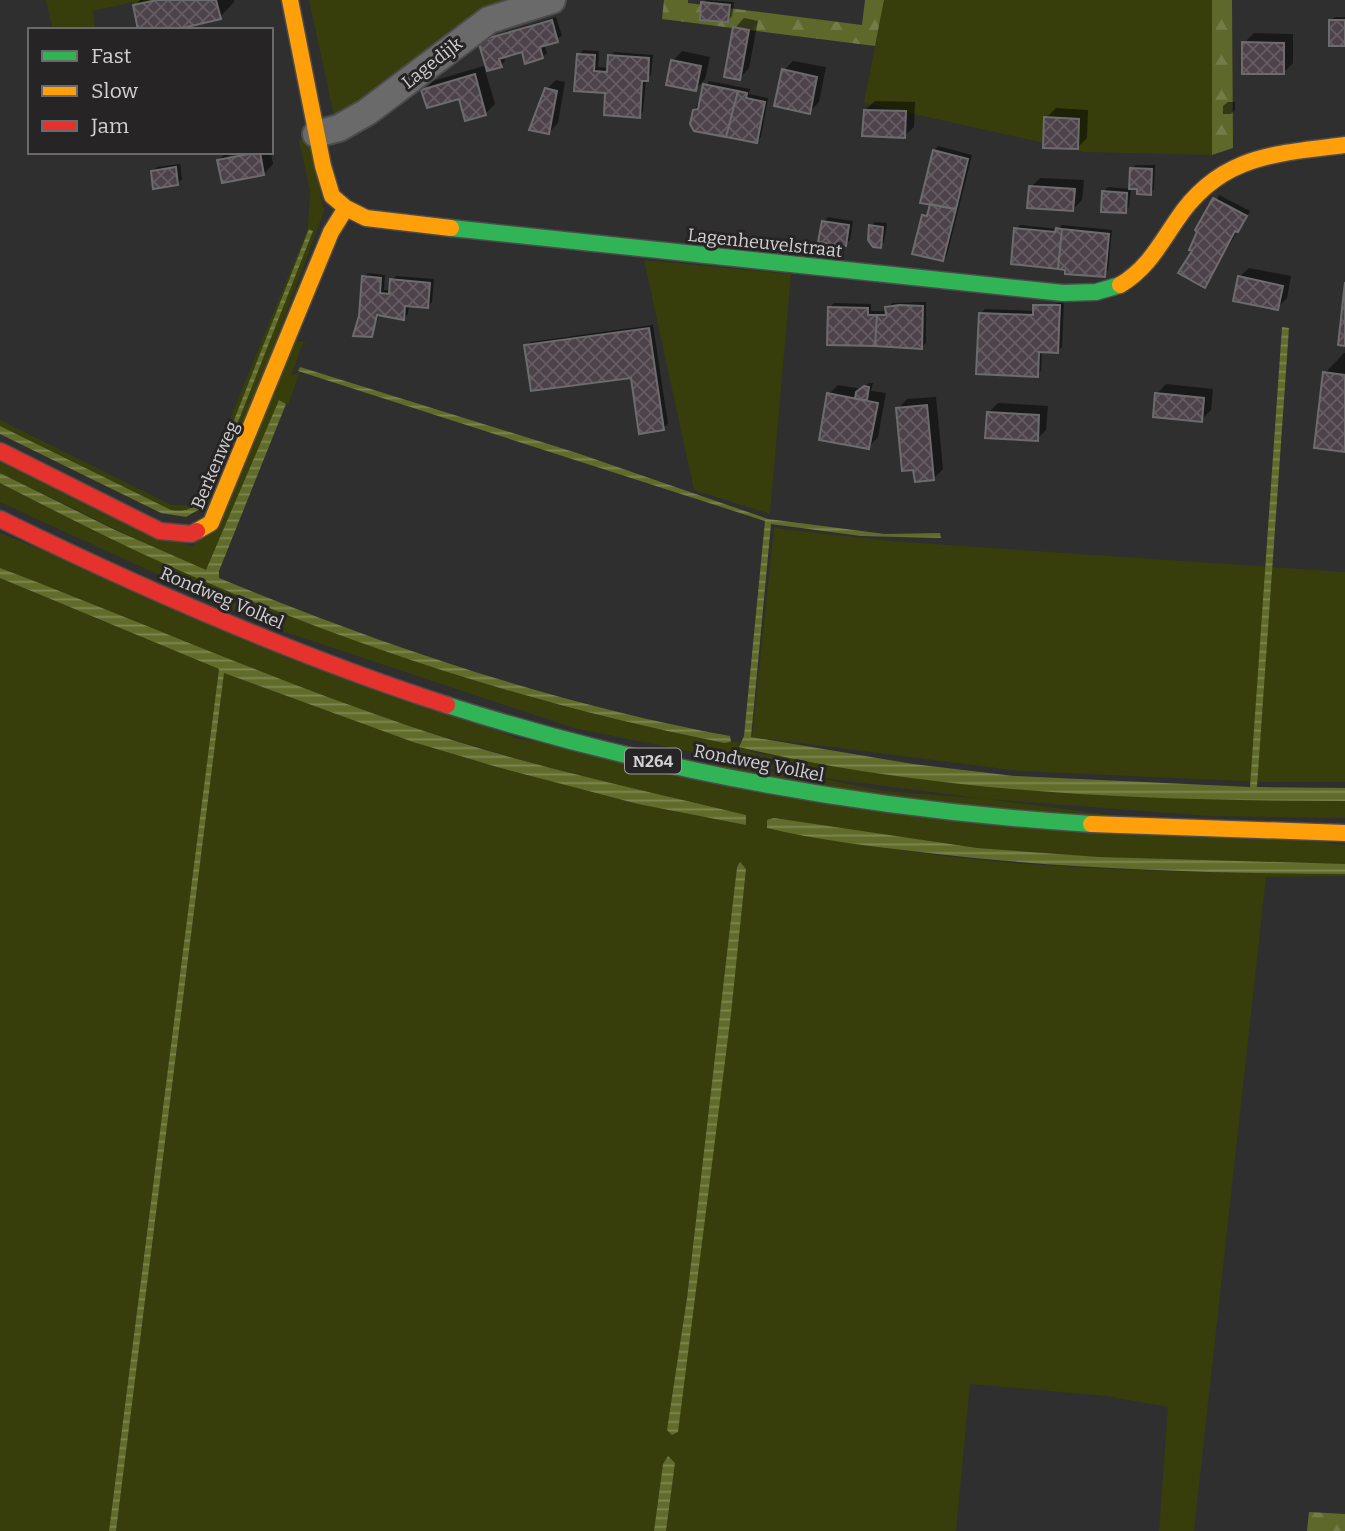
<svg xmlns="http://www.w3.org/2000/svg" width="1345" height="1531" font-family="Bitter,serif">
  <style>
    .grass { fill: #373e0b; fill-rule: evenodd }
    .forest { fill: url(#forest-firs) }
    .water { fill: url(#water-rules) }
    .shadow { fill: #0007 }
    .building { fill: url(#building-cross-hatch); stroke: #6c6c6c; stroke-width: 2 }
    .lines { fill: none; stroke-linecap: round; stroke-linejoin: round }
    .street-casing { stroke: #4c4c4c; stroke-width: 30 }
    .fast-casing { stroke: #4c4c4c; stroke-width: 19 }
    .slow-casing { stroke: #4c4c4c; stroke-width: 19 }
    .jam-casing { stroke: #4c4c4c; stroke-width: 19 }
    .street { stroke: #6a6a6a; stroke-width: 26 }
    .fast { stroke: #30b455; stroke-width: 16 }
    .slow { stroke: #ff9f0a; stroke-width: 16 }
    .jam { stroke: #e5322d; stroke-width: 16 }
    .labels { text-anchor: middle; stroke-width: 6; stroke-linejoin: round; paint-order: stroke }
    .shield { fill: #262425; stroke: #9f9d9e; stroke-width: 2 }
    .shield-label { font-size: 16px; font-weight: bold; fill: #d3d1d2 }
    .street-label { font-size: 18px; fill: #d3d1d2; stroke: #262425 }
  </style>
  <defs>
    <pattern id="forest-firs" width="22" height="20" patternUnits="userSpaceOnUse" patternTransform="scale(1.75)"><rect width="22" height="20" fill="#5e682b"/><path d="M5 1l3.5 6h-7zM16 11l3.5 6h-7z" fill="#747d49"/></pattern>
    <pattern id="water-rules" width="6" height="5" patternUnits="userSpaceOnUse" patternTransform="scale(1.75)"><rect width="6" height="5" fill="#616c2b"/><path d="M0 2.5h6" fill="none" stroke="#7e8753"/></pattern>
    <pattern id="building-cross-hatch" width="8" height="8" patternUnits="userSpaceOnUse" patternTransform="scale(1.75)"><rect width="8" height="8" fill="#4d424a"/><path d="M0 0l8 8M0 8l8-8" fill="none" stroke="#665c63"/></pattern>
  </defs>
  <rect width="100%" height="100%" fill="#2f2f2f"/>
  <path class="grass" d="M 46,0 L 159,0 L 135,8 L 134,2 L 93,11 L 95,30 L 53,30 Z
    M 309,0 L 528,0 L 469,20 L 451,29 L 436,46 L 335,120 Z
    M 884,0 L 1212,0 L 1212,155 L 1085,152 L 864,103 Z
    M 309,138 L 324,211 L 213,509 L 174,517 L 205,506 L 309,230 L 203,499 C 193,509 185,512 171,510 L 0,426 L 0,420 L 171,505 L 188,505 L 197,499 L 308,228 L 310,191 L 299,140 Z
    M 644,260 L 791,274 L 770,514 L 694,490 Z
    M 293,340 L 309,343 L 303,343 L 291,376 L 300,372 L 288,405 L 279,400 L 208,570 L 203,571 L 183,562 L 0,473 L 0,457 L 193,547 Z
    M 0,483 C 55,511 111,540 167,565 C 346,645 532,705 724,743 L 739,741 L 738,745 L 756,753 L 1001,788 L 1096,794 L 1345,801 L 1345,818 L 1209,816 L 883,791 L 574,728 L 279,630 L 0,502 Z
    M 774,528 L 889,541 L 1345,572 L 1345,782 L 1265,782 L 1020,771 L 752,737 Z
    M 0,533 L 518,739 L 1345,845 L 1345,864 C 1263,862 1181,862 1100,857 C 989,852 880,836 770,829 C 855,844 941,858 1027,864 C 1133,872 1239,873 1345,874 L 1345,876 L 1266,877 L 1194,1531 L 1159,1531 L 1168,1407 L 1106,1396 L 970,1384 L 956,1531 L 666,1531 L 675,1463 L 663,1464 L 654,1531 L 116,1531 L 224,673 L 413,742 L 497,767 L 638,804 L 746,825 L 746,815 L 589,780 L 411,727 L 246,668 L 0,568 ZM 740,862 L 746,869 L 731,1014 L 675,1434 L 667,1430 L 668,1423 L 687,1298 L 737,867 Z
    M 0,578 L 219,669 L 109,1531 L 0,1531 Z"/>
  <path class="forest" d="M 664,0 L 688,0 L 688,3 L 862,25 L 865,0 L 884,0 L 875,46 L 662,19 Z
    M 1212,0 L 1232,0 L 1233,148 L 1212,155 Z
    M 1309,1512 L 1345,1514 L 1345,1531 L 1307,1531 Z"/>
  <path class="water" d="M 309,229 L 313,231 L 205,506 L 186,517 L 161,513 L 0,434 L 0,426 L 171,510 C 185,512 193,509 203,499 Z
    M 1282,327 L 1289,328 L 1257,787 L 1345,788 L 1345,801 C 1143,801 934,793 739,747 L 744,736 L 765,521 L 298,371 L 300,367 L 577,453 L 768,519 L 885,534 L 940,533 L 941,538 L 861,536 L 771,524 L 751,737 L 913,764 L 1014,776 L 1250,787 Z
    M 279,400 L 286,404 L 219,571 L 219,578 C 385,646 554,704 730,736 L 731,742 L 724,743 C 532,705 346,645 167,565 C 111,540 55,511 0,483 L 0,473 L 115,530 L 206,570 Z
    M 0,568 C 137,620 270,679 409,726 C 520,764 633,788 746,815 L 746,825 L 638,804 L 497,767 L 413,742 L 224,673 L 116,1531 L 109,1531 L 219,669 L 0,578 Z
    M 774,818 L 977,848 L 1099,857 L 1345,864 L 1345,874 C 1202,873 1062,869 920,852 C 869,846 817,840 767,828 L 767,820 Z
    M 740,862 L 746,869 L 731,1014 L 678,1432 L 672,1435 L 667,1430 L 668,1423 L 687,1298 L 737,867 Z
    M 668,1456 L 675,1463 L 666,1531 L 654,1531 L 663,1464 Z"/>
  <path class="shadow" d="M 140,0 L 234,0 L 234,2 L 220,17 L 135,6 Z
    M 706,0 L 734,2 L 732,16 L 728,21 L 703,3 Z
    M 556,17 L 562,36 L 544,44 L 547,53 L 542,57 L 523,50 L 504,56 L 505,61 L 501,65 L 485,70 L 495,104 L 486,113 L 466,119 L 460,97 L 423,91 L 433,81 L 487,65 L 485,38 Z
    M 1335,17 L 1345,17 L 1345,44 L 1330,21 Z
    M 744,18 L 758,21 L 749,68 L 740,78 L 735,28 Z
    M 1254,33 L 1293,34 L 1293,63 L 1283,73 L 1244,43 Z
    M 583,50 L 599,51 L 598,67 L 609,68 L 610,56 L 614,52 L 653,55 L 651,75 L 646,79 L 643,112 L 639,116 L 607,91 L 579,55 Z
    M 682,51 L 710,57 L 705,79 L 696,89 L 673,61 Z
    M 793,61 L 826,67 L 819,102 L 809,112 L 784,70 Z
    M 556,80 L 565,82 L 558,123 L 548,133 L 547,89 Z
    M 709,81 L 750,89 L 749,94 L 768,98 L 761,137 L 757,141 L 694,111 Z
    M 875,101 L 915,102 L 914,127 L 904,136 L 865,110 Z
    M 1228,102 L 1235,102 L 1235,110 L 1231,114 L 1223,114 L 1223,106 Z
    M 1056,108 L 1088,110 L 1087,138 L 1077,148 L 1046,118 Z
    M 938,146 L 972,155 L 947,255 L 943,260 L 923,216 L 930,212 L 934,151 Z
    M 227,152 L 246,152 L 228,156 L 228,160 L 271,152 L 273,164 L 264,174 L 219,160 Z
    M 180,164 L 182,179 L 177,184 L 153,171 L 157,167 Z
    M 1136,165 L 1155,165 L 1154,189 L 1150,194 L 1131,169 Z
    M 1040,178 L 1084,180 L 1082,200 L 1073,209 L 1031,187 Z
    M 1108,187 L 1131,189 L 1129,207 L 1125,211 L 1103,192 Z
    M 1219,195 L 1250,211 L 1204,286 L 1195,250 Z
    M 828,217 L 853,221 L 850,240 L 846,244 L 823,222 Z
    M 875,222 L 887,223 L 884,242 L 880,246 L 871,226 Z
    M 1020,225 L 1058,229 L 1062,225 L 1112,230 L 1108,271 L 1067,268 L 1016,229 Z
    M 1249,268 L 1291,276 L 1287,298 L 1277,308 L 1239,277 Z
    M 368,273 L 385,275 L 384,290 L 391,290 L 392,280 L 396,276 L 434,279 L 432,302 L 427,307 L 409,305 L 408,314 L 403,319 L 380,314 L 371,335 L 361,317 L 364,277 Z
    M 1064,301 L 1062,347 L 1057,351 L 1042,350 L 1041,371 L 1037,375 L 981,314 L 985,309 L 1034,311 Z
    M 926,302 L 926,343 L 921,347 L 829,308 L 834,303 L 871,304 L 871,311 L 887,311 L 892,303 Z
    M 653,325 L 668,424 L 663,428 L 633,376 L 526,346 L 530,342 Z
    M 1344,353 L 1345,353 L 1345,450 L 1325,373 Z
    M 869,383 L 873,383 L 871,391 L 886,393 L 878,437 L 869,447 L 829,394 L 838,385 L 862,389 Z
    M 1166,384 L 1213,389 L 1211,410 L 1201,420 L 1157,394 Z
    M 936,397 L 943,469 L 933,479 L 915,468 L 898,409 L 907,399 Z
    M 998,403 L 1048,406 L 1046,430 L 1037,439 L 988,413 Z"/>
  <path class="building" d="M 157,0 L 216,0 L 221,19 L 174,30 L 138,30 L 133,5 Z
    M 701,2 L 730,5 L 728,22 L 700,20 Z
    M 552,20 L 558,42 L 540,47 L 543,58 L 525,64 L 522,52 L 499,59 L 502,67 L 487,71 L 478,41 Z
    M 1329,20 L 1345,20 L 1345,46 L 1329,46 Z
    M 733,27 L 749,30 L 740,80 L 724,77 Z
    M 1242,42 L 1284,43 L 1284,74 L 1242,74 Z
    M 577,54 L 595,55 L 594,71 L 607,72 L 608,55 L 649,58 L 648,81 L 642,81 L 640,118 L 604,115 L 605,93 L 574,91 Z
    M 671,60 L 701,66 L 696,91 L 666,85 Z
    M 782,69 L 817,77 L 810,114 L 774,106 Z
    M 475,74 L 486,115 L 465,121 L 459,99 L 427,108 L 421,90 Z
    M 703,84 L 738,91 L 726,137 L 694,131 L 690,124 L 693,110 L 698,109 Z
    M 545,88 L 557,91 L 549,134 L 529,130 Z
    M 738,91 L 747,93 L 746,98 L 765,102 L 757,143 L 726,137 Z
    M 864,110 L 906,111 L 905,138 L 862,136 Z
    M 1044,117 L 1079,119 L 1078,149 L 1043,148 Z
    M 933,150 L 968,159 L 956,209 L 920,203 Z
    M 260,152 L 264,175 L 222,183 L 217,160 Z
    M 176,167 L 178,185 L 153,189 L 151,171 Z
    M 1130,168 L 1152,169 L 1151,195 L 1137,194 L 1137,189 L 1129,189 Z
    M 1029,186 L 1075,189 L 1073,211 L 1027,208 Z
    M 1102,191 L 1127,193 L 1126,213 L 1101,212 Z
    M 1213,198 L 1247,216 L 1238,232 L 1235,231 L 1205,288 L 1178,273 L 1192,251 L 1189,250 L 1197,232 L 1195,230 Z
    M 930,204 L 956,209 L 943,261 L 912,254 L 922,215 L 927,216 Z
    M 822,221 L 849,225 L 846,246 L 818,242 Z
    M 869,225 L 883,227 L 881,248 L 873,247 L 868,240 Z
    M 1014,228 L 1055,232 L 1056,228 L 1062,229 L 1058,269 L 1011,264 Z
    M 1062,229 L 1109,234 L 1105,277 L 1065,274 L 1065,270 L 1058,269 Z
    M 362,276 L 381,278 L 380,293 L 389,294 L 390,279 L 430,283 L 428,308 L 405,306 L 404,320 L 377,315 L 372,337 L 353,336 L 359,316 Z
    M 1238,276 L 1283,286 L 1278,310 L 1233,301 Z
    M 1345,282 L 1345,346 L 1338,345 Z
    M 899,305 L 923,306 L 922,349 L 875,346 L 877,315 L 886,315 L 885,307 Z
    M 1033,305 L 1060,305 L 1058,353 L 1039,352 L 1038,377 L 976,374 L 979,313 L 1033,315 Z
    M 828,307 L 868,308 L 868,315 L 877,315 L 875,346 L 827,345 Z
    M 649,328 L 664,430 L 639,434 L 631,378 L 531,391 L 524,345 Z
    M 1323,372 L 1345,375 L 1345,452 L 1314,448 Z
    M 864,386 L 869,387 L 867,400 L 855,399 L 856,392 Z
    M 827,393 L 878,403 L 869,449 L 819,440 Z
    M 1155,393 L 1204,398 L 1202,422 L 1153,417 Z
    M 927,405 L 934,480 L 915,482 L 913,470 L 902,471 L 896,408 Z
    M 987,412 L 1039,415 L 1038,441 L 985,438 Z"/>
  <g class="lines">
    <defs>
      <path id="street" d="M 316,134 L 339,128 L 367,112 L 489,20 L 552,0"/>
      <path id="fast" d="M 451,228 L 1063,293 L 1096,292 L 1120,285
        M 447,705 C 656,772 872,810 1091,824"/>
      <path id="slow" d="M 290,0 L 323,166 L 332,196 L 346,208 L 366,218 L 451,228
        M 1120,285 C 1147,269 1159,246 1176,221 C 1219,155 1274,154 1345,145
        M 197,531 L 211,523 L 331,232 L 346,208
        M 1091,824 L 1345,833"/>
      <path id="jam" d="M 0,451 L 160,531 L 191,534 L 197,531
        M 0,519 C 145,590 293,655 447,705"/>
    </defs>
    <use href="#street" class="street-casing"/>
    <use href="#fast" class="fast-casing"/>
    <use href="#slow" class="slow-casing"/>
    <use href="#jam" class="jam-casing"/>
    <use href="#street" class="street"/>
    <use href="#fast" class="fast"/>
    <use href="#slow" class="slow"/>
    <use href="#jam" class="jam"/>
  </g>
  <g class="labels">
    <rect class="shield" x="625" y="748.5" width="56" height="25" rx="5"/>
    <g class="shield-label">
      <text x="653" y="767">N264</text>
    </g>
    <g class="street-label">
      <text transform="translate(432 63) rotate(-38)" y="6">Lagedijk</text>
      <text transform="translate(765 243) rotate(6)" y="6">Lagenheuvelstraat</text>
      <text transform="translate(215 465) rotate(-67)" y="6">Berkenweg</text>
      <text transform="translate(222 598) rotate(23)" y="6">Rondweg Volkel</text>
      <text transform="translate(759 763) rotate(11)" y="6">Rondweg Volkel</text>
    </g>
  </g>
  <rect x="28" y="28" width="245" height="126" fill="#262425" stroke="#6b696a" stroke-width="2"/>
  <rect x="42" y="51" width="35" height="10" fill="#30b455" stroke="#6b696a" stroke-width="2"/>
  <text x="91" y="63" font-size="21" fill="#d3d1d2">Fast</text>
  <rect x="42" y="86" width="35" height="10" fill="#ff9f0a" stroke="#6b696a" stroke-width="2"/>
  <text x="91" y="98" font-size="21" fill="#d3d1d2">Slow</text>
  <rect x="42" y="121" width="35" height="10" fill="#e5322d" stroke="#6b696a" stroke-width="2"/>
  <text x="91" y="133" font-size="21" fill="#d3d1d2">Jam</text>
</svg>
